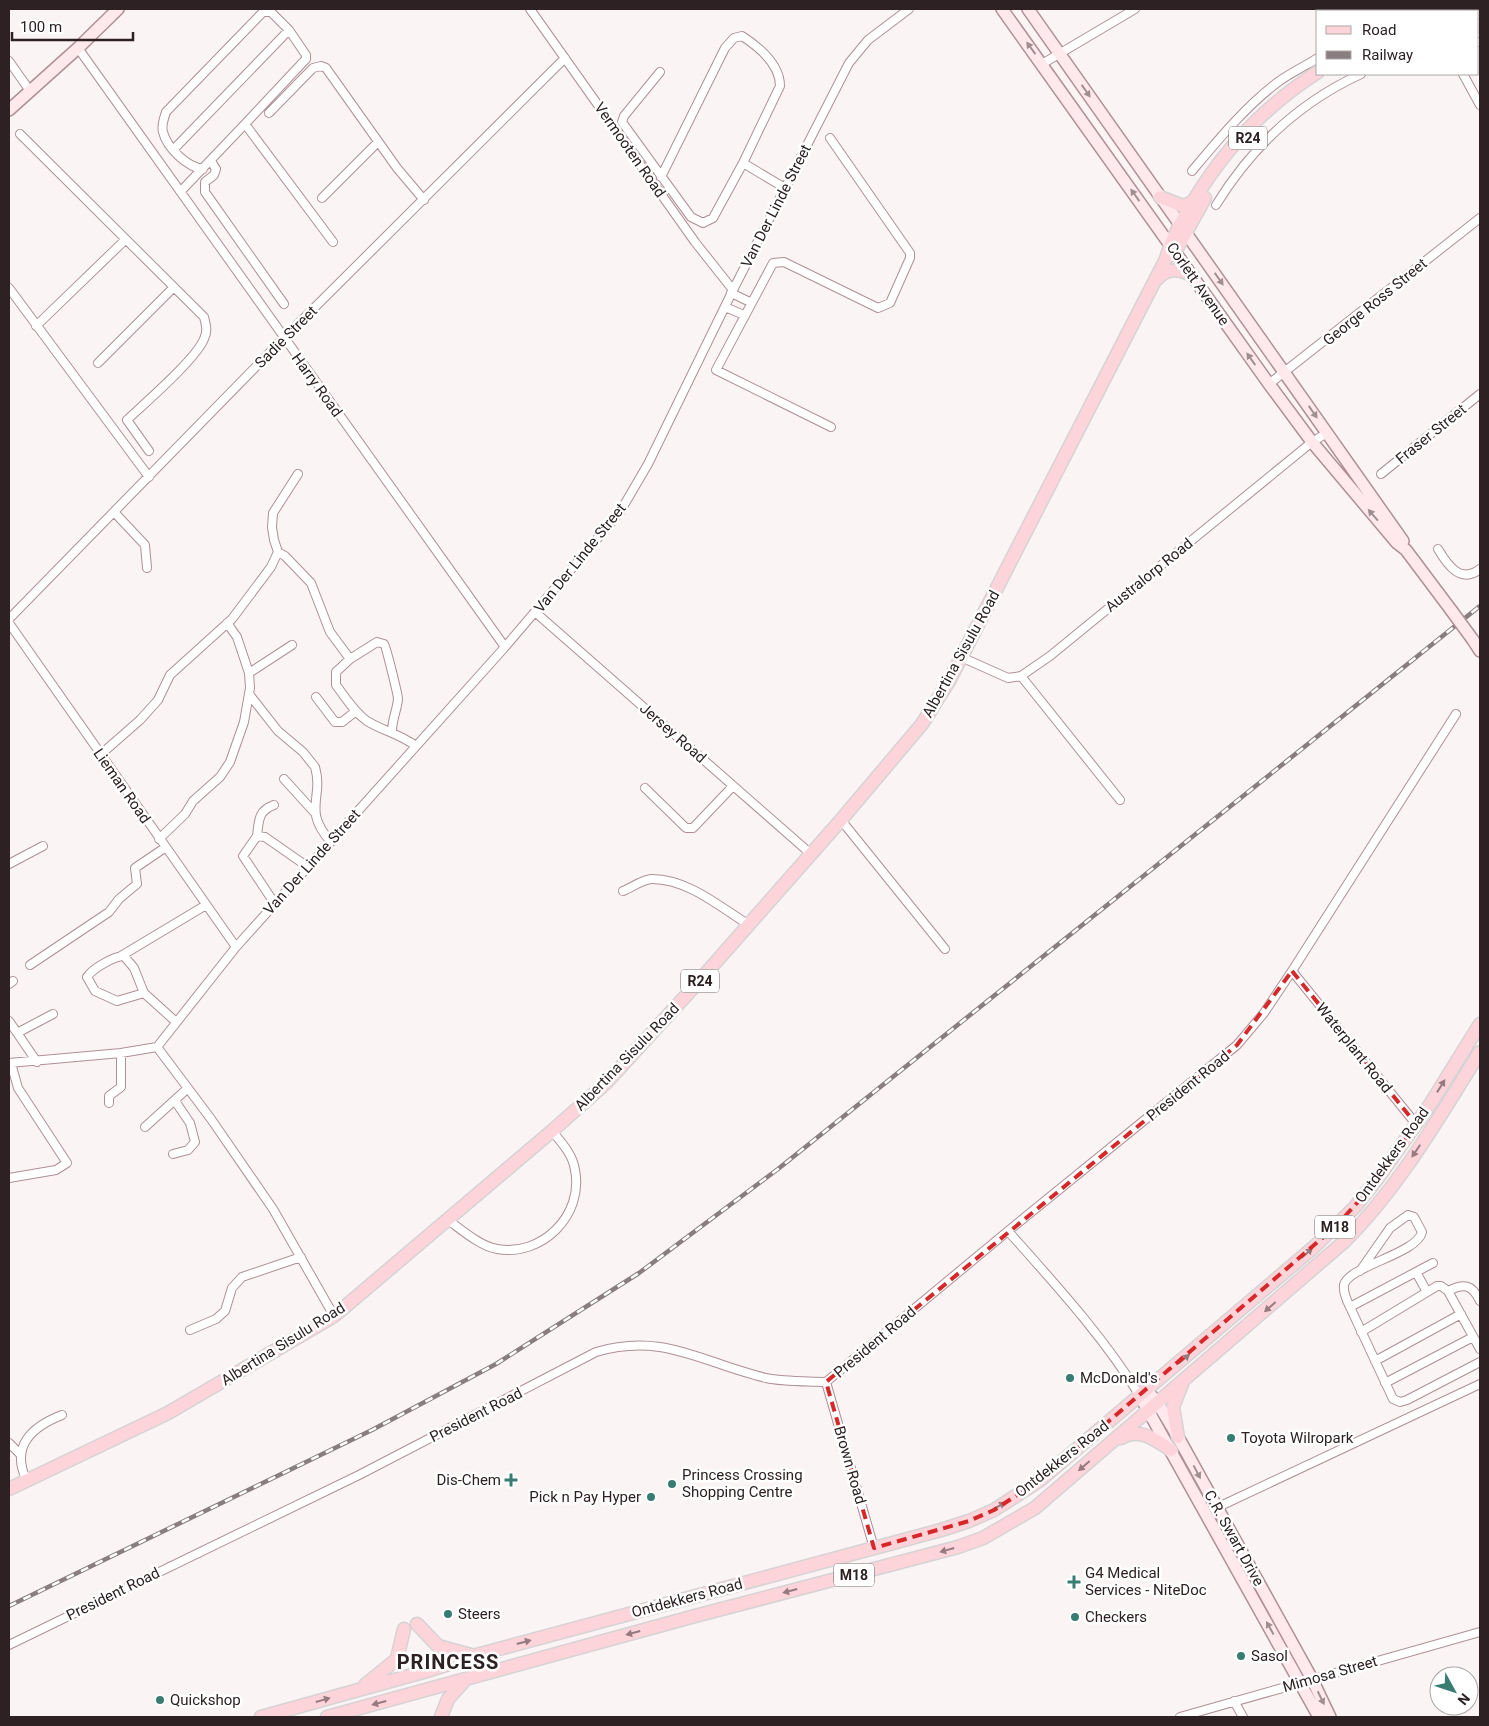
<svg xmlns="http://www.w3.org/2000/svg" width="1489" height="1726" font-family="Roboto,sans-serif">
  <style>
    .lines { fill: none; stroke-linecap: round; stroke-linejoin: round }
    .street-casing { stroke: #ae9095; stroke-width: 10 }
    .secondary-casing { stroke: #ae9095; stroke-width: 14 }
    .primary-casing { stroke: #d5d3d3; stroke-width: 15 }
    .street { stroke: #fff; stroke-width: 8 }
    .secondary { stroke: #ffe9ed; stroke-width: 11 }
    .primary { stroke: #fed4db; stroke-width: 12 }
    .rail-casing { stroke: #887e7f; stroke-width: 4.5 }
    .rail { stroke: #fff; stroke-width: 2.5; stroke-dasharray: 8; stroke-linecap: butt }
    .secondary-bridge-casing { stroke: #ae9095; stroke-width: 14; stroke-linecap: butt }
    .secondary-bridge { stroke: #ffe9ed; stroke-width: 11 }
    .oneway { fill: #a08f92 }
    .oneway2 { fill: #967a7f }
    .marked { fill: none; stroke: #d62828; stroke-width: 4; stroke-dasharray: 10 6; stroke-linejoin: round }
    .poi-dot { fill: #387d72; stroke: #fff; stroke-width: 2 }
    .labels { text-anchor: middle; stroke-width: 5; stroke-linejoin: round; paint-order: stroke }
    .shield { fill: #fff; stroke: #6c6465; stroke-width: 1 }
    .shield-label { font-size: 14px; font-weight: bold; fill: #2d2123 }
    .street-label { font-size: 15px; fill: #2d2123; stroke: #fff }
    .poi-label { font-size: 15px; fill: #2d2123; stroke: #fff; text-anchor: start }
    .district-label { font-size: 20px; font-weight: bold; letter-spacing: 1px; fill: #2d2123; stroke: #fff }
  </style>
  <rect width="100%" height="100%" fill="#fbf4f5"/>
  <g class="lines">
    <defs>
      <path id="street" d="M 530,9 L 695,242 L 733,290
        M 1436,11 L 1452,9
        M 1478,42 L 1480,42
        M 78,48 L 505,647
        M 9,61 L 30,91
        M 1042,64 L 1135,9
        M 660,72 L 624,116 L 622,122 L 691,217 L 703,223 L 713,218 L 743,163 L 785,188
        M 1463,74 L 1480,105
        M 269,113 L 313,68 L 321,66 L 326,68 L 397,168 L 424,200
        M 20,134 L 204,317 C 206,325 208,331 204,339 C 196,359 145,403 127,420 L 149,451
        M 830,138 L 910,253 L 910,258 L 890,303 L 878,308 L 784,262 L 773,263 L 716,370 L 831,427
        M 174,149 L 289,30
        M 211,161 L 216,169 L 214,175 L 205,182 L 205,192 L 284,304
        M 203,169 C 187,167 167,148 163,132 C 161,126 164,118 166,112 L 263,12 L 271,12 L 289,30 L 306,55 L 306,59 L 245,124
        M 1192,171 C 1218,140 1245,107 1278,82 C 1290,73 1305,66 1318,58
        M 661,177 L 725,48 L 734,38 L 742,36 C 759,47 780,64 780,86 L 743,163
        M 181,191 L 245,124 L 333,242
        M 322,198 L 378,142
        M 1216,205 C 1251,148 1300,102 1361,74
        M 9,288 L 149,477
        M 731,293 L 750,302
        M 725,307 L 744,315
        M 36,326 L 125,240
        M 98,363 L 174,287
        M 1269,384 L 1480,218
        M 298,474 L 273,513 L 272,527 L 274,540 L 278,552 L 285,556 L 311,583 L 330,632 L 350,659
        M 1381,474 L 1480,394
        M 114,512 L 145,545 L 147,568
        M 1438,549 C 1448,566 1461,584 1480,569
        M 535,612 L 811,854
        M 9,619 L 283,339 L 565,58
        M 9,623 L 236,947
        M 961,657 L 1008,678 L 1021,676 L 1050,656 L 1312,442 L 1327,433
        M 249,673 L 292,645
        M 1021,676 L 1120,800
        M 249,694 L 278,731 L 303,752 L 315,767 C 324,798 302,810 331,842
        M 316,697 L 335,722 L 342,722 L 356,711
        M 392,731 C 392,720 397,710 398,699 C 398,695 386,646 384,644 L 377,642 L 350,659 L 336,672 L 336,685 C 345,697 354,712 367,721 C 383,731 398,733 416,746
        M 100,755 L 140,720 L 158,700 L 170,675 L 232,619 L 271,567 L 278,552
        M 284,779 L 314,812
        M 645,788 L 686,828 L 693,828 L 733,786
        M 841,820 L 945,949
        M 257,836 C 259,820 258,811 274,805
        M 159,839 L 185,814 L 193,801 L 220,777 L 230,762 L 244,722 L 250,688 L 249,673 L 237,637 L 227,623
        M 9,864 L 43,846
        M 623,891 C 631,888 643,879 652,879 C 688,879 720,907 749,925
        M 275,904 L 243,856 L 257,836 L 265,837 L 308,867
        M 121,956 L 206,905
        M 30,965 L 109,912 L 119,899 L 137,884 L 135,868 L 166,847
        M 1292,971 L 1416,1124
        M 9,984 L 13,981
        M 144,993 L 117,1001 L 95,991 L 87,977 C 92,969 114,956 124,956 L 134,968 L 144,993 L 175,1021
        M 9,1021 L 37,1062
        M 17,1033 L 53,1014
        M 157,1047 L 236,947 L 505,647 L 620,512 L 648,464 L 733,290 L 849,63 L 868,40 L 909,9
        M 9,1063 L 121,1053 L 157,1047 L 211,1119 L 273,1209 L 334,1316
        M 109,1103 L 109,1096 L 121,1087 L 121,1053
        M 145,1127 L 188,1088
        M 173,1154 L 188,1150 L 195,1142 L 190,1123 L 175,1101
        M 9,1178 L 56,1170 L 67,1163 L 18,1088 L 11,1063
        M 448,1220 C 462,1230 480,1246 497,1249 C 542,1257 584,1215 575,1170 C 573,1155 562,1143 552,1131
        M 1008,1231 C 1055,1284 1103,1336 1140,1396
        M 1360,1271 L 1390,1228 L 1408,1215 L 1414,1217 L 1422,1232 C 1417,1254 1348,1266 1344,1285 C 1343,1292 1347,1301 1350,1307 L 1393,1399 L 1400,1402 L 1407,1400 L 1480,1362
        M 1416,1272 L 1433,1263
        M 1480,1301 C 1472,1284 1464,1283 1448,1291 L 1480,1349
        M 1350,1307 L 1416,1272 L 1427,1292
        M 190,1330 L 216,1319 L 225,1311 L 232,1288 L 242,1277 L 301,1257
        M 1361,1332 L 1437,1286 L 1441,1286 L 1448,1291
        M 1375,1361 L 1461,1314
        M 826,1382 L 874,1548
        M 1385,1383 L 1473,1337
        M 9,1443 L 21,1455
        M 27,1481 C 10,1447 31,1427 62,1415
        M 1214,1509 L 1480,1384
        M 9,1645 L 359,1475 L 596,1352 C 664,1332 702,1363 766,1378 C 785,1382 807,1381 826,1382 L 1008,1231 L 1237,1045 L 1264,1013 L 1292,971 L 1456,714
        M 1234,1701 L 1243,1717
        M 1180,1717 L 1480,1632"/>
      <path id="secondary" d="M 1002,9 L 1269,384 L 1312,442 L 1397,543 L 1406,550 L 1451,610
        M 1028,9 L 1403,541
        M 1414,9 L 1415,11
        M 1435,9 L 1436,11
        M 9,110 L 78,48 L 118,9
        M 1473,640 L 1480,651
        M 1147,1391 L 1157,1402 L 1178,1437 L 1312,1679 L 1330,1717
        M 1140,1396 L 1319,1717"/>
      <path id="primary" d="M 1478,26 L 1480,25
        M 1160,197 L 1183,206 L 1193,202
        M 1176,250 L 1205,198
        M 1157,279 C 1168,267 1180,269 1193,276
        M 1178,1437 L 1173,1407 L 1182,1384
        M 1121,1438 C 1140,1427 1155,1440 1171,1450
        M 9,1489 L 168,1413 L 334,1316 L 552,1131 L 606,1083 L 693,988 L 841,820 L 922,724 L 949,681 L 1166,259 C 1172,237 1183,219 1194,200 C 1226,147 1266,105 1318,72
        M 417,1624 L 438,1646 L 471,1655
        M 365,1685 L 397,1659 L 404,1629
        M 261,1717 L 427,1671 L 473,1656 L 941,1530 L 969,1521 L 994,1510 L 1039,1481 L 1314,1247 L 1355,1207 L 1378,1178 L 1431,1103 L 1480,1024
        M 327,1717 L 695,1616 L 958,1547 L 983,1538 L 1035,1508 L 1345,1241 C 1400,1186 1439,1117 1480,1052
        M 441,1717 L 448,1699 L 465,1680"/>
    </defs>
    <use href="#street" class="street-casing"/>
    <use href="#secondary" class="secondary-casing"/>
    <use href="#primary" class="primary-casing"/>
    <use href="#street" class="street"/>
    <use href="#secondary" class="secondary"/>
    <use href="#primary" class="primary"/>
    <defs>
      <path id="rail" d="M 9,1606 L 372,1430 L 496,1364 L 639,1273 L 778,1169 L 1480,606"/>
    </defs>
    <use href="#rail" class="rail-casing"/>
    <use href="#rail" class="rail"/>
    <defs>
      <path id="secondary-bridge" d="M 1451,610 L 1473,640"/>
    </defs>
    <use href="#secondary-bridge" class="secondary-bridge-casing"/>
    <use href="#secondary-bridge" class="secondary-bridge"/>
  </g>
  <defs><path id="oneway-solid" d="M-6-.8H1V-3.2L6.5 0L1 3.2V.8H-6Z" transform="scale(1.25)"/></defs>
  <g class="oneway">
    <use href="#oneway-solid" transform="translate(1031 48) rotate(-126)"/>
    <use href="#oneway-solid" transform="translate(1086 91) rotate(55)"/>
    <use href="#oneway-solid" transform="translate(1135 195) rotate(-126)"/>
    <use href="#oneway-solid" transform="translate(1219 279) rotate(55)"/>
    <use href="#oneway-solid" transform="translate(1251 359) rotate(-125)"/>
    <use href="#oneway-solid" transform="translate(1313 412) rotate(55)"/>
    <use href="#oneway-solid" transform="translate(1373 515) rotate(-131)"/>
    <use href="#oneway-solid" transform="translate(1197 1472) rotate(62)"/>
    <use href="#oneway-solid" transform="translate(1270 1628) rotate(-119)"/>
    <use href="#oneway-solid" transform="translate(1321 1698) rotate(64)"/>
  </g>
  <g class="oneway2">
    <use href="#oneway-solid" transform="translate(1441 1086) rotate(-58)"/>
    <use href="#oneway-solid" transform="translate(1416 1151) rotate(124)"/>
    <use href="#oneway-solid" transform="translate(1307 1253) rotate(-42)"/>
    <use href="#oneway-solid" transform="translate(1270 1307) rotate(139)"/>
    <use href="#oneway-solid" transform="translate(1184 1359) rotate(-40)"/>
    <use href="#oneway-solid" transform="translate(1084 1466) rotate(139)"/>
    <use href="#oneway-solid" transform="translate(999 1506) rotate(-31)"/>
    <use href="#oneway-solid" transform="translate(947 1550) rotate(164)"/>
    <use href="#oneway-solid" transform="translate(790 1591) rotate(165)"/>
    <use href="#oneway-solid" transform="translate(633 1633) rotate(165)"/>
    <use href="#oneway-solid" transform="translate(524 1642) rotate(-15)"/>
    <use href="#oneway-solid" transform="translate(323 1700) rotate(-16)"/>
    <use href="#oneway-solid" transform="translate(379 1703) rotate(165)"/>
  </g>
  <path class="marked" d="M 1292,971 L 1416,1124 L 1369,1190 L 1334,1228 L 1039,1481 L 994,1510 L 969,1521 L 874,1548 L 826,1382 L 1237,1045 Z"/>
  <g class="poi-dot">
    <circle cx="1070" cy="1378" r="5"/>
    <circle cx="1231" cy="1438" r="5"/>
    <path d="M508.5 1472.5h5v5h5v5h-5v5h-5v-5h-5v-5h5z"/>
    <circle cx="672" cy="1484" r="5"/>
    <circle cx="651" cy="1497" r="5"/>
    <path d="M1071.5 1574.5h5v5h5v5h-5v5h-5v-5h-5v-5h5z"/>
    <circle cx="448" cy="1614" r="5"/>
    <circle cx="1075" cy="1617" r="5"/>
    <circle cx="1241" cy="1656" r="5"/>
    <circle cx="160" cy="1700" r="5"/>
  </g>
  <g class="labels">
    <g class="shield">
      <rect x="1229" y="126.5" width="38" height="23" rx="4"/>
      <rect x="681" y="969.5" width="38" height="23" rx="4"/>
      <rect x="1315" y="1215.5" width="40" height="23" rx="4"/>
      <rect x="834" y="1563.5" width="40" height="23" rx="4"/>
    </g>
    <g class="shield-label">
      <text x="1248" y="143">R24</text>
      <text x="700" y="986">R24</text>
      <text x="1335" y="1232">M18</text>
      <text x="854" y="1580">M18</text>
    </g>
    <g class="street-label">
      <text transform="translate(630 150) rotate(55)" y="5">Vermooten Road</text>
      <text transform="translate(776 206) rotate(-63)" y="5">Van Der Linde Street</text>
      <text transform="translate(1198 284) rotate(55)" y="5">Corlett Avenue</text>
      <text transform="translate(1375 302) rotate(-39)" y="5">George Ross Street</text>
      <text transform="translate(286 337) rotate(-45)" y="5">Sadie Street</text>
      <text transform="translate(317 385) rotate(54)" y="5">Harry Road</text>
      <text transform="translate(1431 434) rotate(-39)" y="5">Fraser Street</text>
      <text transform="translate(580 558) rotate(-51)" y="5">Van Der Linde Street</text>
      <text transform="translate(1149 575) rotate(-39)" y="5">Australorp Road</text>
      <text transform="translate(961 654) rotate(-61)" y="5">Albertina Sisulu Road</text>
      <text transform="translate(673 733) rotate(41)" y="5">Jersey Road</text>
      <text transform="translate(122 786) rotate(55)" y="5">Lieman Road</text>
      <text transform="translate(312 862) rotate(-48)" y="5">Van Der Linde Street</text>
      <text transform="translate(1354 1048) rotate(51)" y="5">Waterplant Road</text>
      <text transform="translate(627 1057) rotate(-46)" y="5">Albertina Sisulu Road</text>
      <text transform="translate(1188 1086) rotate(-39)" y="5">President Road</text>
      <text transform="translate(1392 1155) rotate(-54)" y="5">Ontdekkers Road</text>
      <text transform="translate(875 1342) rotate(-40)" y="5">President Road</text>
      <text transform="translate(283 1344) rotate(-32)" y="5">Albertina Sisulu Road</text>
      <text transform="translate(476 1415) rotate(-27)" y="5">President Road</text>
      <text transform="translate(1062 1459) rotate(-38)" y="5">Ontdekkers Road</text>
      <text transform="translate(850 1465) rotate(74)" y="5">Brown Road</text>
      <text transform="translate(1234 1538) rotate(61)" y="5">C.R. Swart Drive</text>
      <text transform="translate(113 1594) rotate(-26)" y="5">President Road</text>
      <text transform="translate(687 1598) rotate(-15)" y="5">Ontdekkers Road</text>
      <text transform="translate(1330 1674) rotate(-16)" y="5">Mimosa Street</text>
    </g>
    <g class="poi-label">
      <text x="1080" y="1383">McDonald's</text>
      <text x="1241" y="1443">Toyota Wilropark</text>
      <text x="682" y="1480">Princess Crossing<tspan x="682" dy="17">Shopping Centre</tspan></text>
      <text x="501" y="1485" text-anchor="end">Dis-Chem</text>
      <text x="641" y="1502" text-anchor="end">Pick n Pay Hyper</text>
      <text x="1085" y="1578">G4 Medical<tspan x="1085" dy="17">Services - NiteDoc</tspan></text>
      <text x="458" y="1619">Steers</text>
      <text x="1085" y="1622">Checkers</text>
      <text x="1251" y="1661">Sasol</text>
      <text x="170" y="1705">Quickshop</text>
    </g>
    <g class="district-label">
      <text x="448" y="1669">PRINCESS</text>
    </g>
  </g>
  <rect width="1489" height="1726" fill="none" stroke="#2d2123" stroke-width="20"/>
  <rect x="1316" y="10" width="162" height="65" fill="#ffffff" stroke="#aba6a7"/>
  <rect x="1326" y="26" width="25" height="8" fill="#fed4db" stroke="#aba6a7"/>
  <text x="1362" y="35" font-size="15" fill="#2d2123">Road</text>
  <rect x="1326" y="51" width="25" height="8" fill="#887e7f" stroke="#aba6a7"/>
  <text x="1362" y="60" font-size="15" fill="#2d2123">Railway</text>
  <g transform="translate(1454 1691) rotate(130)"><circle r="24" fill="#ffffff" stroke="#aba6a7"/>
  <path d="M0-4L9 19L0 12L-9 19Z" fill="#387d72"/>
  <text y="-8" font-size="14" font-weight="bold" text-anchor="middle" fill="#2d2123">N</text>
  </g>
  <path d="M12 32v8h121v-8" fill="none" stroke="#2d2123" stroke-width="2.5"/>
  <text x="20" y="32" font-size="15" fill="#2d2123" stroke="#ffffff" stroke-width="4" paint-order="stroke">100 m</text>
</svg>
